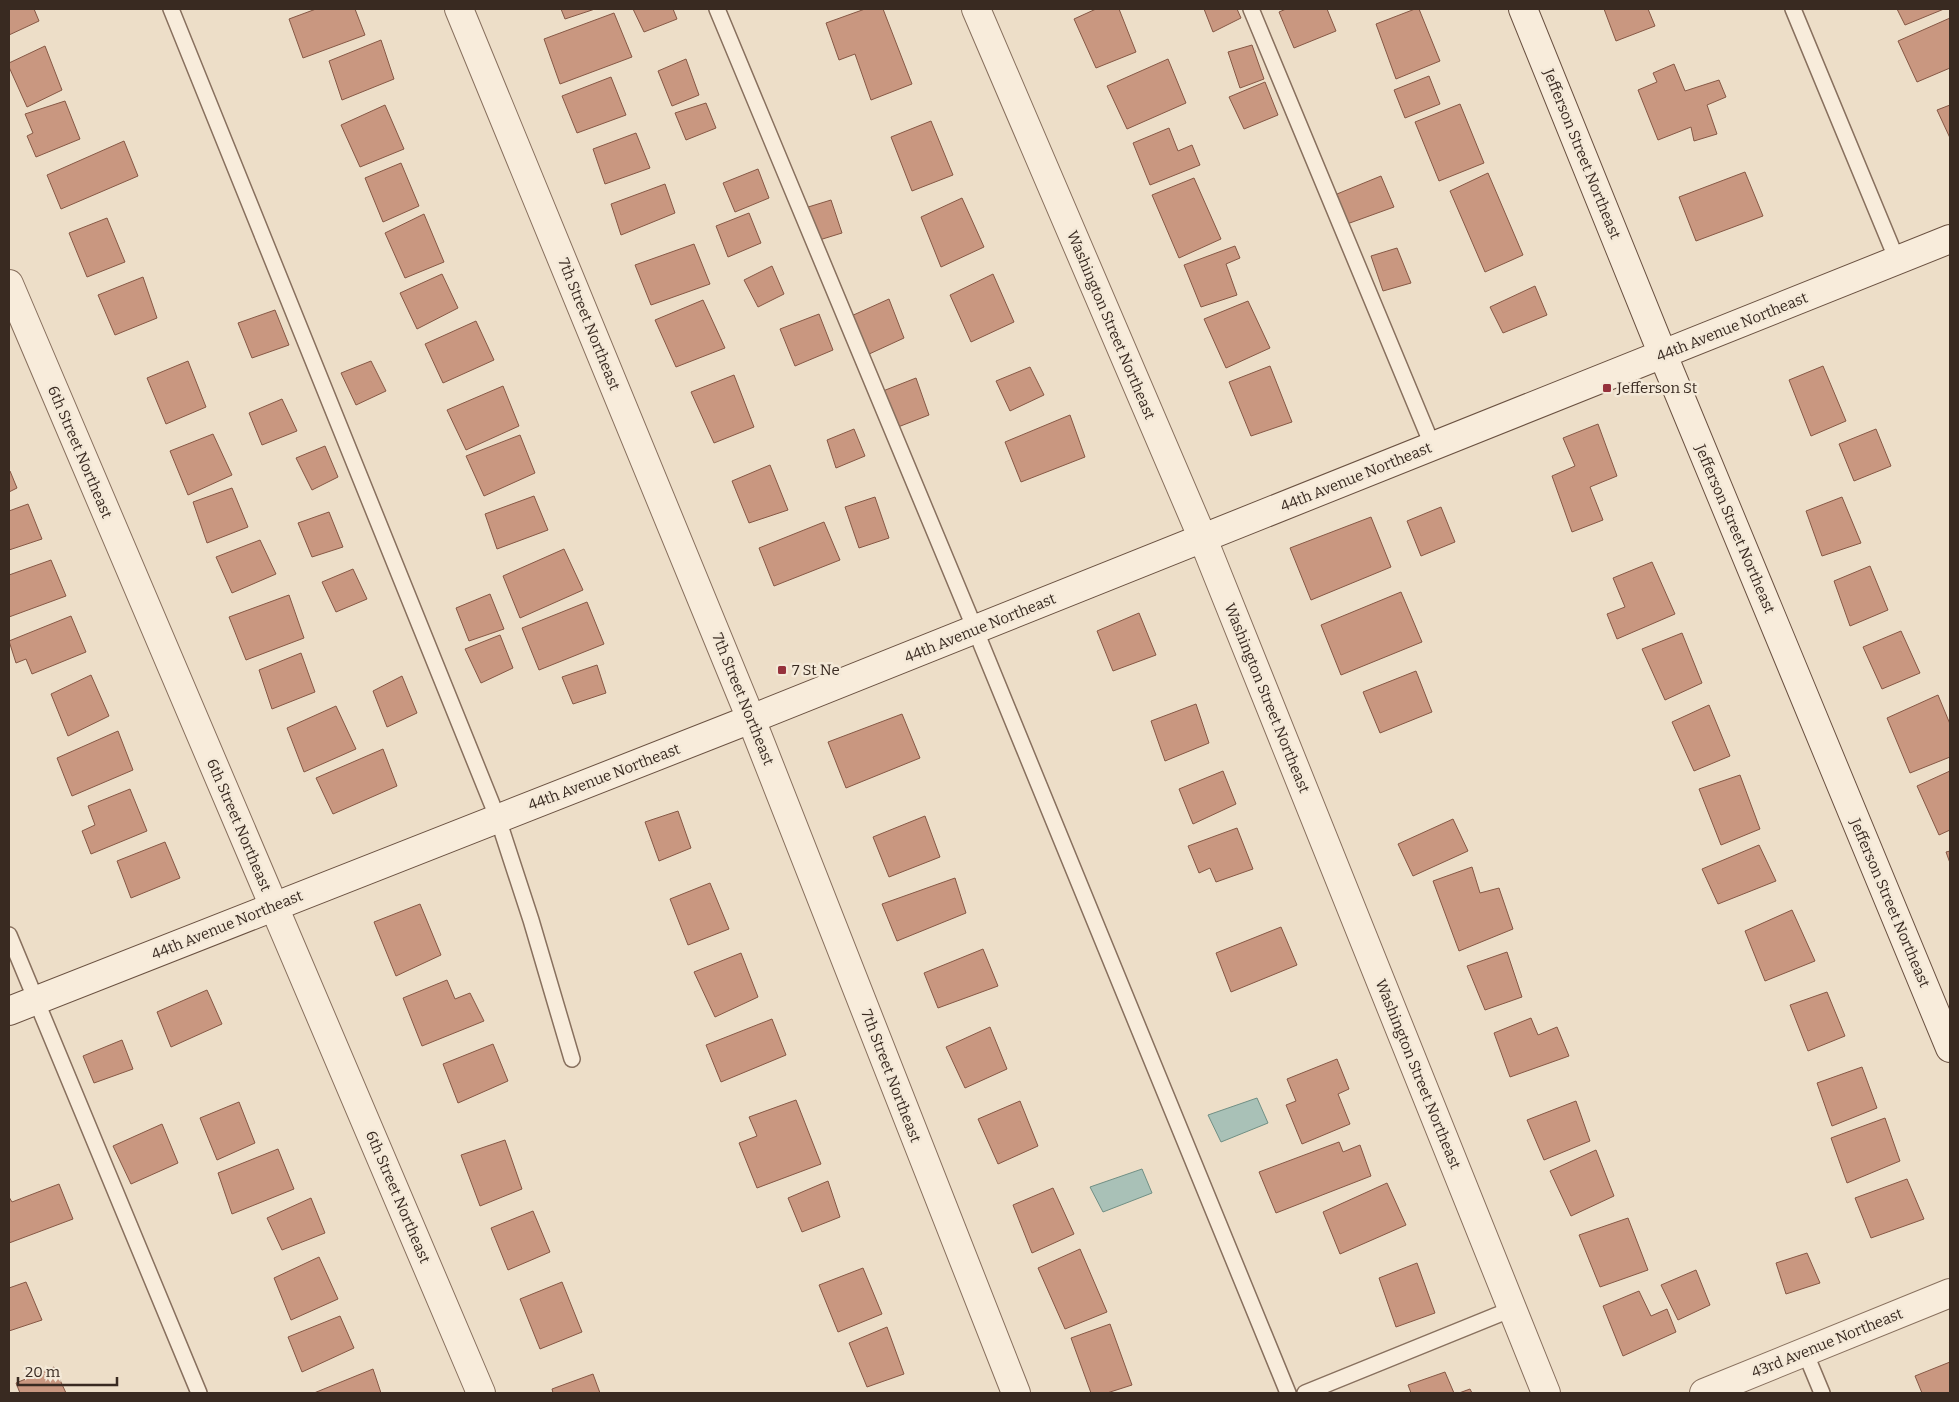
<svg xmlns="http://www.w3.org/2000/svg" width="1959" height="1402" font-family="Bitter,serif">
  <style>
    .water { fill: #a9c1b7; stroke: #708f84 }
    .building { fill: #c99780; stroke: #865845 }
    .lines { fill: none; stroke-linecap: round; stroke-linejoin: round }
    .lane-casing { stroke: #88705e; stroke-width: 18 }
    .street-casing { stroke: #88705e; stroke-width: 30 }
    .secondary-casing { stroke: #6a5141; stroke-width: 30 }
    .lane { stroke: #f8ecdb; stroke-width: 15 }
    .street { stroke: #f8ecdb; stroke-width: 28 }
    .secondary { stroke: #f8ecdb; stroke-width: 28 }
    .poi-dot { fill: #95313b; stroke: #f4e9d8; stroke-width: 2 }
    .labels { text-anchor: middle; stroke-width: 5; stroke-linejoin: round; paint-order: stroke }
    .street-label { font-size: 15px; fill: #392a21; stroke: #f4e9d8 }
    .poi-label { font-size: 15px; fill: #392a21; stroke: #f4e9d8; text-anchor: start }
  </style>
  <rect width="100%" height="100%" fill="#eddec8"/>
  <path class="water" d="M 1257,1098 L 1268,1123 L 1221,1142 L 1208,1115 Z
    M 1142,1169 L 1152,1193 L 1103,1212 L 1090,1187 Z"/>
  <path class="building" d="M 9,9 L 34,9 L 39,21 L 9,35 Z
    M 316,9 L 355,9 L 365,35 L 303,58 L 289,19 Z
    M 561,9 L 595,9 L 565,19 Z
    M 633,9 L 673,9 L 677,19 L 644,32 Z
    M 865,9 L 883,9 L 912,84 L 871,100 L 855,54 L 839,60 L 826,23 Z
    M 1096,9 L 1119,9 L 1136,52 L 1096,68 L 1074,19 Z
    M 1204,9 L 1237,9 L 1241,18 L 1213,32 Z
    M 1286,9 L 1327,9 L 1336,31 L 1294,48 L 1279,12 Z
    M 1415,9 L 1419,9 L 1440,61 L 1396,79 L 1376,24 Z
    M 1604,9 L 1648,9 L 1655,26 L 1616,41 Z
    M 1897,9 L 1944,9 L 1905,25 Z
    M 614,13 L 632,57 L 560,84 L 544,39 Z
    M 1950,18 L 1950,68 L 1917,82 L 1898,41 Z
    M 381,40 L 394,79 L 342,100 L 329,61 Z
    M 1252,45 L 1264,79 L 1240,88 L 1228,52 Z
    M 45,46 L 62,90 L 27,107 L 9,67 L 9,63 Z
    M 686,59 L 699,95 L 672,106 L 658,71 Z
    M 1168,59 L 1186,103 L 1127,129 L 1107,86 Z
    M 1674,64 L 1685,91 L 1719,80 L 1726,97 L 1707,105 L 1717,134 L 1694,141 L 1691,127 L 1658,140 L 1638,90 L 1657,82 L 1653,73 Z
    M 1429,76 L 1440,104 L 1405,118 L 1394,90 Z
    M 611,77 L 626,115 L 577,133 L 562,96 Z
    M 1265,82 L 1278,115 L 1244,129 L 1229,97 Z
    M 65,101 L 80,139 L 36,157 L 27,136 L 33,133 L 25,114 Z
    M 706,103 L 716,128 L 686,140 L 675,113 Z
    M 1460,104 L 1484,163 L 1439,181 L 1415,122 Z
    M 385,105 L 404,149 L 360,167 L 341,125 Z
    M 1950,105 L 1950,138 L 1937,110 Z
    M 931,121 L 953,175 L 912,191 L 891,137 Z
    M 1169,128 L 1178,151 L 1192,145 L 1200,165 L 1150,185 L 1133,143 Z
    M 636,133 L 650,168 L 605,184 L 593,149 Z
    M 124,141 L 138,176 L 61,209 L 47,175 Z
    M 401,163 L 419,206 L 383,222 L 365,178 Z
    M 758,169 L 769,198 L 735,212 L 723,183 Z
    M 1745,172 L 1763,216 L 1696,241 L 1679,197 Z
    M 1488,173 L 1523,255 L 1485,272 L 1450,191 Z
    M 1381,176 L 1394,207 L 1347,224 L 1337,194 Z
    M 1194,178 L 1221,239 L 1179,258 L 1152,195 Z
    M 665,184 L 675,213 L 621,235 L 611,204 Z
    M 962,198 L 984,247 L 941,267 L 921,217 Z
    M 831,200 L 842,233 L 816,241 L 805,208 Z
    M 749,213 L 761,243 L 728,257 L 716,226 Z
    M 424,214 L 444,262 L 405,278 L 385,233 Z
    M 107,218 L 125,262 L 87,277 L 69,233 Z
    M 694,244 L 710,284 L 651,305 L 635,265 Z
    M 1235,246 L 1240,258 L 1226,264 L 1237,295 L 1201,307 L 1184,265 Z
    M 1397,248 L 1411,283 L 1383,291 L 1371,256 Z
    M 772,266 L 784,294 L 758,307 L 744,280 Z
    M 442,274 L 458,308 L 417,329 L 400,293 Z
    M 993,274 L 1014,322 L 971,342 L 950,295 Z
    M 143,277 L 157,318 L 115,335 L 98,295 Z
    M 1535,286 L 1547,315 L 1503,333 L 1490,307 Z
    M 889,299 L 904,338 L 867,355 L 849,317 Z
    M 703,300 L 725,348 L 676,367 L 655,320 Z
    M 1248,301 L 1270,348 L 1226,368 L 1204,319 Z
    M 275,310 L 289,345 L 252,358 L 238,323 Z
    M 819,314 L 833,350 L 795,366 L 780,329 Z
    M 476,321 L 494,360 L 443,383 L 425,344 Z
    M 188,361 L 206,407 L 166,424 L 147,378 Z
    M 371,361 L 386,391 L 356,405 L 341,373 Z
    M 1270,366 L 1292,422 L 1251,436 L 1229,382 Z
    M 1823,366 L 1846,421 L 1811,436 L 1789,380 Z
    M 1030,367 L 1044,395 L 1010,411 L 996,381 Z
    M 734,375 L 754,427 L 714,443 L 691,392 Z
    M 916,378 L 929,415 L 898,427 L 883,391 Z
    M 503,386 L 519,426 L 466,450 L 447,410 Z
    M 282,399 L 297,431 L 262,445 L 249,413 Z
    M 1070,415 L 1085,457 L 1021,482 L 1005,442 Z
    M 1598,424 L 1617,476 L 1590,487 L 1603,520 L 1572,532 L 1552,476 L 1575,466 L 1563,438 Z
    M 854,429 L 865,456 L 836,468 L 827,440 Z
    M 1876,429 L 1891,466 L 1854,481 L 1839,444 Z
    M 213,434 L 232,475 L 188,495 L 170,451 Z
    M 520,435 L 535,473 L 484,496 L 466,456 Z
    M 325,446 L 338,477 L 312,490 L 296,458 Z
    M 770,465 L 788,510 L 749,523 L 732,481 Z
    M 9,471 L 10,471 L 17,488 L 9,492 Z
    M 232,488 L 248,527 L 207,543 L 193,502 Z
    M 534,496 L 548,530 L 497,549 L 485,514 Z
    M 875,497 L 889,538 L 859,548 L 845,507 Z
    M 1842,497 L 1861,543 L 1822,556 L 1806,511 Z
    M 28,504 L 42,539 L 9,550 L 9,511 Z
    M 1441,507 L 1455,542 L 1421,556 L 1407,521 Z
    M 329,512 L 343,547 L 312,557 L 298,523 Z
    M 1371,517 L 1391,567 L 1311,600 L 1290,548 Z
    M 824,522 L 840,560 L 774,586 L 759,548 Z
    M 260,540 L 276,574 L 232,593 L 216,557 Z
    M 564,549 L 583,590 L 520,618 L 503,576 Z
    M 51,560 L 66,596 L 9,617 L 9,575 Z
    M 1652,562 L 1675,614 L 1617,639 L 1607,614 L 1625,607 L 1613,578 Z
    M 1870,566 L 1888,610 L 1850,626 L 1834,581 Z
    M 353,569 L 367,599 L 336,612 L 322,582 Z
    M 1401,592 L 1422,642 L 1341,675 L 1321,625 Z
    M 490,594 L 504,629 L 469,641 L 456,608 Z
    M 289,595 L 304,638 L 246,660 L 229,617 Z
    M 587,602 L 604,644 L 539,670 L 522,628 Z
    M 1139,613 L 1156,655 L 1113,671 L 1097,631 Z
    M 71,616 L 86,652 L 32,674 L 26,659 L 16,663 L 9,641 Z
    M 1901,631 L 1920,673 L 1882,689 L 1863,647 Z
    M 1682,633 L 1702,683 L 1665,700 L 1642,649 Z
    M 500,635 L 513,668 L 481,683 L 465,649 Z
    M 301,653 L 315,692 L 272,709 L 259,670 Z
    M 597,665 L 606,693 L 573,704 L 562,677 Z
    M 1416,671 L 1432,712 L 1380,733 L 1363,692 Z
    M 91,675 L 109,716 L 68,736 L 51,694 Z
    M 402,676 L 417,713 L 387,727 L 373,691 Z
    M 1938,695 L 1950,724 L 1950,757 L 1910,773 L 1887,718 Z
    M 1196,704 L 1209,743 L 1165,761 L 1151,721 Z
    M 1709,705 L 1730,756 L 1694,771 L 1672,722 Z
    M 336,706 L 356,749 L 304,772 L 287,728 Z
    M 902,714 L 920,758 L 846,788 L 828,742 Z
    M 118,731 L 133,770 L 72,796 L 57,758 Z
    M 383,749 L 397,786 L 333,814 L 316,778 Z
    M 1223,771 L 1236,804 L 1193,824 L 1179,789 Z
    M 1950,771 L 1950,830 L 1939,835 L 1917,786 Z
    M 1740,775 L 1760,829 L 1721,845 L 1699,789 Z
    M 130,789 L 147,831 L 91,854 L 82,831 L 95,825 L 88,806 Z
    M 678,811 L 691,848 L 659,861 L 645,822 Z
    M 925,816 L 940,857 L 889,877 L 873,837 Z
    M 1453,819 L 1468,851 L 1413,876 L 1398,844 Z
    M 1237,828 L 1253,869 L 1216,882 L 1210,868 L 1199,873 L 1188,846 Z
    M 165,842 L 180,878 L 131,898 L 117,861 Z
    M 1759,845 L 1776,881 L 1718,904 L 1702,869 Z
    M 1950,851 L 1950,863 L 1946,852 Z
    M 1472,867 L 1480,893 L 1499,888 L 1513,929 L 1459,951 L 1433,881 Z
    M 955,878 L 966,913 L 897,941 L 882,904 Z
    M 710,883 L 729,929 L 688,945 L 670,899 Z
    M 420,904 L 441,955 L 396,976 L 374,922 Z
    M 1792,910 L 1815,961 L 1765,981 L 1745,931 Z
    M 1281,927 L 1297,965 L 1231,992 L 1216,953 Z
    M 983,949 L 998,986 L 938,1008 L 924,973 Z
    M 1507,952 L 1522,997 L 1485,1010 L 1467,966 Z
    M 741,953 L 758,997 L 715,1017 L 694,972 Z
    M 447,980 L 455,999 L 470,993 L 484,1021 L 422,1046 L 403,998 Z
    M 207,990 L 222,1024 L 171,1047 L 157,1012 Z
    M 1827,992 L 1845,1036 L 1808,1051 L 1790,1005 Z
    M 1531,1018 L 1538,1035 L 1557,1027 L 1569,1056 L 1510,1077 L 1494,1033 Z
    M 772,1019 L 786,1055 L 721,1082 L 706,1045 Z
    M 990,1027 L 1007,1069 L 965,1088 L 946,1047 Z
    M 122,1040 L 133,1069 L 94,1083 L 83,1056 Z
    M 493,1044 L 508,1081 L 458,1103 L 443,1064 Z
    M 1337,1059 L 1349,1089 L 1338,1094 L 1350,1124 L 1302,1144 L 1286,1105 L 1296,1101 L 1287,1079 Z
    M 1862,1067 L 1877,1108 L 1832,1126 L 1817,1083 Z
    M 796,1100 L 821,1164 L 757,1188 L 739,1143 L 757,1136 L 749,1117 Z
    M 1020,1101 L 1038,1146 L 998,1164 L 978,1119 Z
    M 1576,1101 L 1590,1141 L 1544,1160 L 1527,1120 Z
    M 239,1102 L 255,1143 L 217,1160 L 200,1118 Z
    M 1885,1118 L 1900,1161 L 1847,1183 L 1831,1138 Z
    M 162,1124 L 178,1163 L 131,1184 L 113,1146 Z
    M 505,1140 L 522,1189 L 480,1206 L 461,1155 Z
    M 1339,1142 L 1343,1152 L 1360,1145 L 1371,1176 L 1276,1213 L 1259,1172 Z
    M 278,1149 L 294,1189 L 232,1214 L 218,1173 Z
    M 1596,1150 L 1614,1196 L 1571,1216 L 1550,1171 Z
    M 1907,1179 L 1924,1219 L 1871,1238 L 1855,1198 Z
    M 828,1181 L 840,1217 L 802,1232 L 788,1198 Z
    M 1387,1183 L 1406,1225 L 1340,1254 L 1323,1212 Z
    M 59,1184 L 73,1219 L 9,1243 L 9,1197 L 12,1202 Z
    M 1053,1188 L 1074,1234 L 1032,1253 L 1013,1205 Z
    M 311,1198 L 325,1233 L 282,1250 L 267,1218 Z
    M 533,1211 L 550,1252 L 508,1270 L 491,1228 Z
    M 1628,1218 L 1648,1270 L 1600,1287 L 1579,1235 Z
    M 1080,1249 L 1107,1312 L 1065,1329 L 1038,1268 Z
    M 1807,1253 L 1820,1283 L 1786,1294 L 1776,1263 Z
    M 319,1257 L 338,1299 L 291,1320 L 274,1278 Z
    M 1417,1263 L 1435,1313 L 1396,1327 L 1379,1278 Z
    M 863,1268 L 882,1314 L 838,1332 L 819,1285 Z
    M 1696,1270 L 1710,1305 L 1678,1320 L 1661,1285 Z
    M 26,1282 L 42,1320 L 9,1331 L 9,1288 Z
    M 562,1282 L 582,1332 L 540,1349 L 520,1299 Z
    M 1639,1291 L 1651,1316 L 1667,1309 L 1676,1332 L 1623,1356 L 1603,1306 Z
    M 340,1316 L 354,1348 L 302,1372 L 288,1337 Z
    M 1110,1324 L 1132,1385 L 1107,1393 L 1091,1393 L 1071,1338 Z
    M 887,1327 L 904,1374 L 867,1387 L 849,1343 Z
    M 1950,1362 L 1950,1393 L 1922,1393 L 1915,1376 Z
    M 54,1367 L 66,1393 L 20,1393 L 16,1383 Z
    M 373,1369 L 381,1393 L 314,1393 Z
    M 1445,1372 L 1454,1393 L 1411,1393 L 1408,1385 Z
    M 593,1374 L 600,1393 L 553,1393 L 552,1389 Z
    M 1470,1389 L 1472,1393 L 1459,1393 Z"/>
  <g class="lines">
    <defs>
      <path id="lane" d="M 171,9 L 498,819 L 531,920 L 572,1059
        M 717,9 L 975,629 L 1288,1393
        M 1251,9 L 1433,447
        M 1793,9 L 1897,260
        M 9,935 L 199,1393
        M 1805,1352 L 1822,1393
        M 1305,1393 L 1512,1309"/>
      <path id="street" d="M 459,9 L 751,719 L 1016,1393
        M 976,9 L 1203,539 L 1546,1393
        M 9,284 L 481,1393
        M 1704,1393 L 1950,1293"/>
      <path id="secondary" d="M 1523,9 L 1663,355 L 1950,1048
        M 9,1011 L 751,719 L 1950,239"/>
    </defs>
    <use href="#lane" class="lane-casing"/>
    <use href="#street" class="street-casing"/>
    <use href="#secondary" class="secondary-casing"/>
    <use href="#lane" class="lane"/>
    <use href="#street" class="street"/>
    <use href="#secondary" class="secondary"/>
  </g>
  <g class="poi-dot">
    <rect x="1602" y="383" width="10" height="10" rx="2.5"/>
    <rect x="777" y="665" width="10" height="10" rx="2.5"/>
  </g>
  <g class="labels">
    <g class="street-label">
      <text transform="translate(1582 154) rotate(68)" y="5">Jefferson Street Northeast</text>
      <text transform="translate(589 324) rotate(68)" y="5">7th Street Northeast</text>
      <text transform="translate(1111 325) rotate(67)" y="5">Washington Street Northeast</text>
      <text transform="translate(1732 327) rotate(-22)" y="5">44th Avenue Northeast</text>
      <text transform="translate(80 452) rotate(67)" y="5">6th Street Northeast</text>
      <text transform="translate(1356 477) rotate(-22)" y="5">44th Avenue Northeast</text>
      <text transform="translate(1735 529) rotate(67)" y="5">Jefferson Street Northeast</text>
      <text transform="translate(980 628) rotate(-22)" y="5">44th Avenue Northeast</text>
      <text transform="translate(1267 698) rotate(68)" y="5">Washington Street Northeast</text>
      <text transform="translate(743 699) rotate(68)" y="5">7th Street Northeast</text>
      <text transform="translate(604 777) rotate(-21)" y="5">44th Avenue Northeast</text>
      <text transform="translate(239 825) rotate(67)" y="5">6th Street Northeast</text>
      <text transform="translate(1890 903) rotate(67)" y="5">Jefferson Street Northeast</text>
      <text transform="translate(227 925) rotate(-22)" y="5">44th Avenue Northeast</text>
      <text transform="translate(1418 1074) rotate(68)" y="5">Washington Street Northeast</text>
      <text transform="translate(891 1076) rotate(69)" y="5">7th Street Northeast</text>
      <text transform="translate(398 1197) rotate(67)" y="5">6th Street Northeast</text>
      <text transform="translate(1827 1343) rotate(-22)" y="5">43rd Avenue Northeast</text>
    </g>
    <g class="poi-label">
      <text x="1617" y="393">Jefferson St</text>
      <text x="792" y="675">7 St Ne</text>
    </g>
  </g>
  <rect width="1959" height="1402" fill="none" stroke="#392a21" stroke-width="20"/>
  <path d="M18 1377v8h99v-8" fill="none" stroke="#392a21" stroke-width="2.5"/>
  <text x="25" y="1377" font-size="15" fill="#392a21" stroke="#f4e9d8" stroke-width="4" paint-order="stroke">20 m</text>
</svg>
